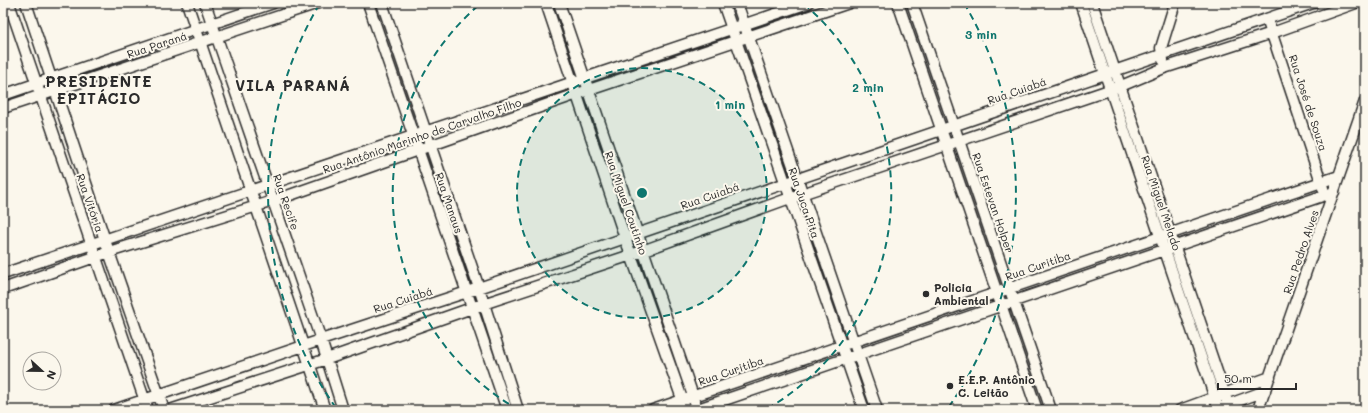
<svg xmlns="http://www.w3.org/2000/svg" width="1368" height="413" font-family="Mali,sans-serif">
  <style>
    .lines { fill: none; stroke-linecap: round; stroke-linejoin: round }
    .minor-casing { stroke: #2b2b2b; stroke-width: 13 }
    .minor { stroke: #fbf7ec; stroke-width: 10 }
    .ring { fill: none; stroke: #0f766e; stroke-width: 2; stroke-dasharray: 7 5 }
    .poi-dot { fill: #2b2b2b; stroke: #fbf7ec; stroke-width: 1.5 }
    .labels { text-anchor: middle; stroke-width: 4; stroke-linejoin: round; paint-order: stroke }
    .street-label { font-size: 11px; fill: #2b2b2b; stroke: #fbf7ec }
    .poi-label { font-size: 11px; font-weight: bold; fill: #2b2b2b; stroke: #fbf7ec; text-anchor: start }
    .district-label { font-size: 15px; font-weight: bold; letter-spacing: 1px; fill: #2b2b2b; stroke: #fbf7ec }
    .centre { fill: #0f766e; stroke: #fbf7ec; stroke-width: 2 }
    .ring-label { font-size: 12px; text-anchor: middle; font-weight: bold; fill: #0f766e; stroke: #fbf7ec; stroke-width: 4; stroke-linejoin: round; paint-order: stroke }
  </style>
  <rect width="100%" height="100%" fill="#fbf7ec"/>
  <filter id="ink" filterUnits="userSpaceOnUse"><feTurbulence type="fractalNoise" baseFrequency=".025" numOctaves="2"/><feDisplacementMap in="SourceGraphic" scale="8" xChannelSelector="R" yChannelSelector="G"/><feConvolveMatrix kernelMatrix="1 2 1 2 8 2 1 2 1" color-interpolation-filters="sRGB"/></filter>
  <g filter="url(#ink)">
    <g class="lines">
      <defs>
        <path id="minor" d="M 9,3 L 148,410
          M 26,3 L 109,252 L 164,410
          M 187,3 L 325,410
          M 205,3 L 321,340 L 343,410
          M 368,3 L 507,410
          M 382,3 L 479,288 L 518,410
          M 546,3 L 625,238 L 686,410
          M 559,3 L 695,402
          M 723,3 L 864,410
          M 737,3 L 877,410
          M 898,3 L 1037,410
          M 912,3 L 1051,410
          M 1081,3 L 1219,410
          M 1092,3 L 1230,410
          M 1267,19 L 1323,188
          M 1163,60 L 1161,48 L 1175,3
          M 3,95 L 273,3
          M 3,108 L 318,3
          M 3,274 L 808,3
          M 3,289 L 109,252 L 273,201 L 577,94 L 849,3
          M 1224,406 L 1265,391
          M 114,410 L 321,340 L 467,292 L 1313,3
          M 170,410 L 327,359 L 483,304 L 631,255 L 790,198 L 1121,86 L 1164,68 L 1272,33 L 1356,3
          M 653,410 L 1339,176
          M 695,410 L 1334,192
          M 1180,410 L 1270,377
          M 1258,410 L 1365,101"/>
      </defs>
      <use href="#minor" class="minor-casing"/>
      <use href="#minor" class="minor"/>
    </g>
  </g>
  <circle cx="642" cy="193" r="125" fill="#0f766e" fill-opacity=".12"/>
  <g class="ring">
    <circle cx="642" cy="193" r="125"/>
    <path d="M519 410A249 249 0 0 1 480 4M804 4A249 249 0 0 1 765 410"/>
    <path d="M336 408A374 374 0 0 1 320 3M964 3A374 374 0 0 1 948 408"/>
  </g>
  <g class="poi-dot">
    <circle cx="926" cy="294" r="4"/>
    <circle cx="950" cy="386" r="4"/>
  </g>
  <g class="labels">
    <g class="street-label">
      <text transform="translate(157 45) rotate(-18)" y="4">Rua Paraná</text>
      <text transform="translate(1017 91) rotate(-19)" y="4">Rua Cuiabá</text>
      <text transform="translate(1308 103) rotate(72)" y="4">Rua José de Souza</text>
      <text transform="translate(422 136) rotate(-19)" y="4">Rua Antônio Marinho de Carvalho Filho</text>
      <text transform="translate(710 196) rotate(-19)" y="4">Rua Cuiabá</text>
      <text transform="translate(286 202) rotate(71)" y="4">Rua Recife</text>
      <text transform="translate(90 203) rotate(71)" y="4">Rua Vitória</text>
      <text transform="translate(449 203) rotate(71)" y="4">Rua Manaus</text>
      <text transform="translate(626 203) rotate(71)" y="4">Rua Miguel Coutinho</text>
      <text transform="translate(804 203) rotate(71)" y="4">Rua Juca Pita</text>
      <text transform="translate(993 203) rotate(71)" y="4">Rua Estevan Holper</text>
      <text transform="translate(1161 203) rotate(71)" y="4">Rua Miguel Melado</text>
      <text transform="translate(1301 252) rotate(-71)" y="4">Rua Pedro Alves</text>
      <text transform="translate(1038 266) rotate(-19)" y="4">Rua Curitiba</text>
      <text transform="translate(403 300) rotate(-18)" y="4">Rua Cuiabá</text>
      <text transform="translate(731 371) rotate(-19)" y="4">Rua Curitiba</text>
    </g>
    <g class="poi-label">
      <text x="934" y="292">Policia<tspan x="934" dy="13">Ambiental</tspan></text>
      <text x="958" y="384">E.E.P. Antônio<tspan x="958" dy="13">C. Leitão</tspan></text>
    </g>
    <g class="district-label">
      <text x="99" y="87">PRESIDENTE<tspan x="99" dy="17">EPITÁCIO</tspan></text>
      <text x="293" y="91">VILA PARANÁ</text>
    </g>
  </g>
  <circle cx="642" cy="193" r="6" class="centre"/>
  <g class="ring-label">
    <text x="981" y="39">3 min</text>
    <text x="868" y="92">2 min</text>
    <text x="730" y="109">1 min</text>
  </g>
  <rect width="1368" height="413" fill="none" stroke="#fbf7ec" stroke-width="16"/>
  <rect x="8" y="8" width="1352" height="397" fill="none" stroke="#2b2b2b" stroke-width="1.5" filter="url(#ink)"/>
  <g transform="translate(42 371) rotate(112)"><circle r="19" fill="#fbf7ec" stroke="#a8a59f"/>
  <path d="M0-3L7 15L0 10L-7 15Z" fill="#2b2b2b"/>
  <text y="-6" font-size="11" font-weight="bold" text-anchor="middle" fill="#2b2b2b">N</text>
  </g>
  <path d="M1218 383v6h78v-6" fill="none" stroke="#2b2b2b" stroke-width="2"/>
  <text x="1224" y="383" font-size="12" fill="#2b2b2b" stroke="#fbf7ec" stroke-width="3" paint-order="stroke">50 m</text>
</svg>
